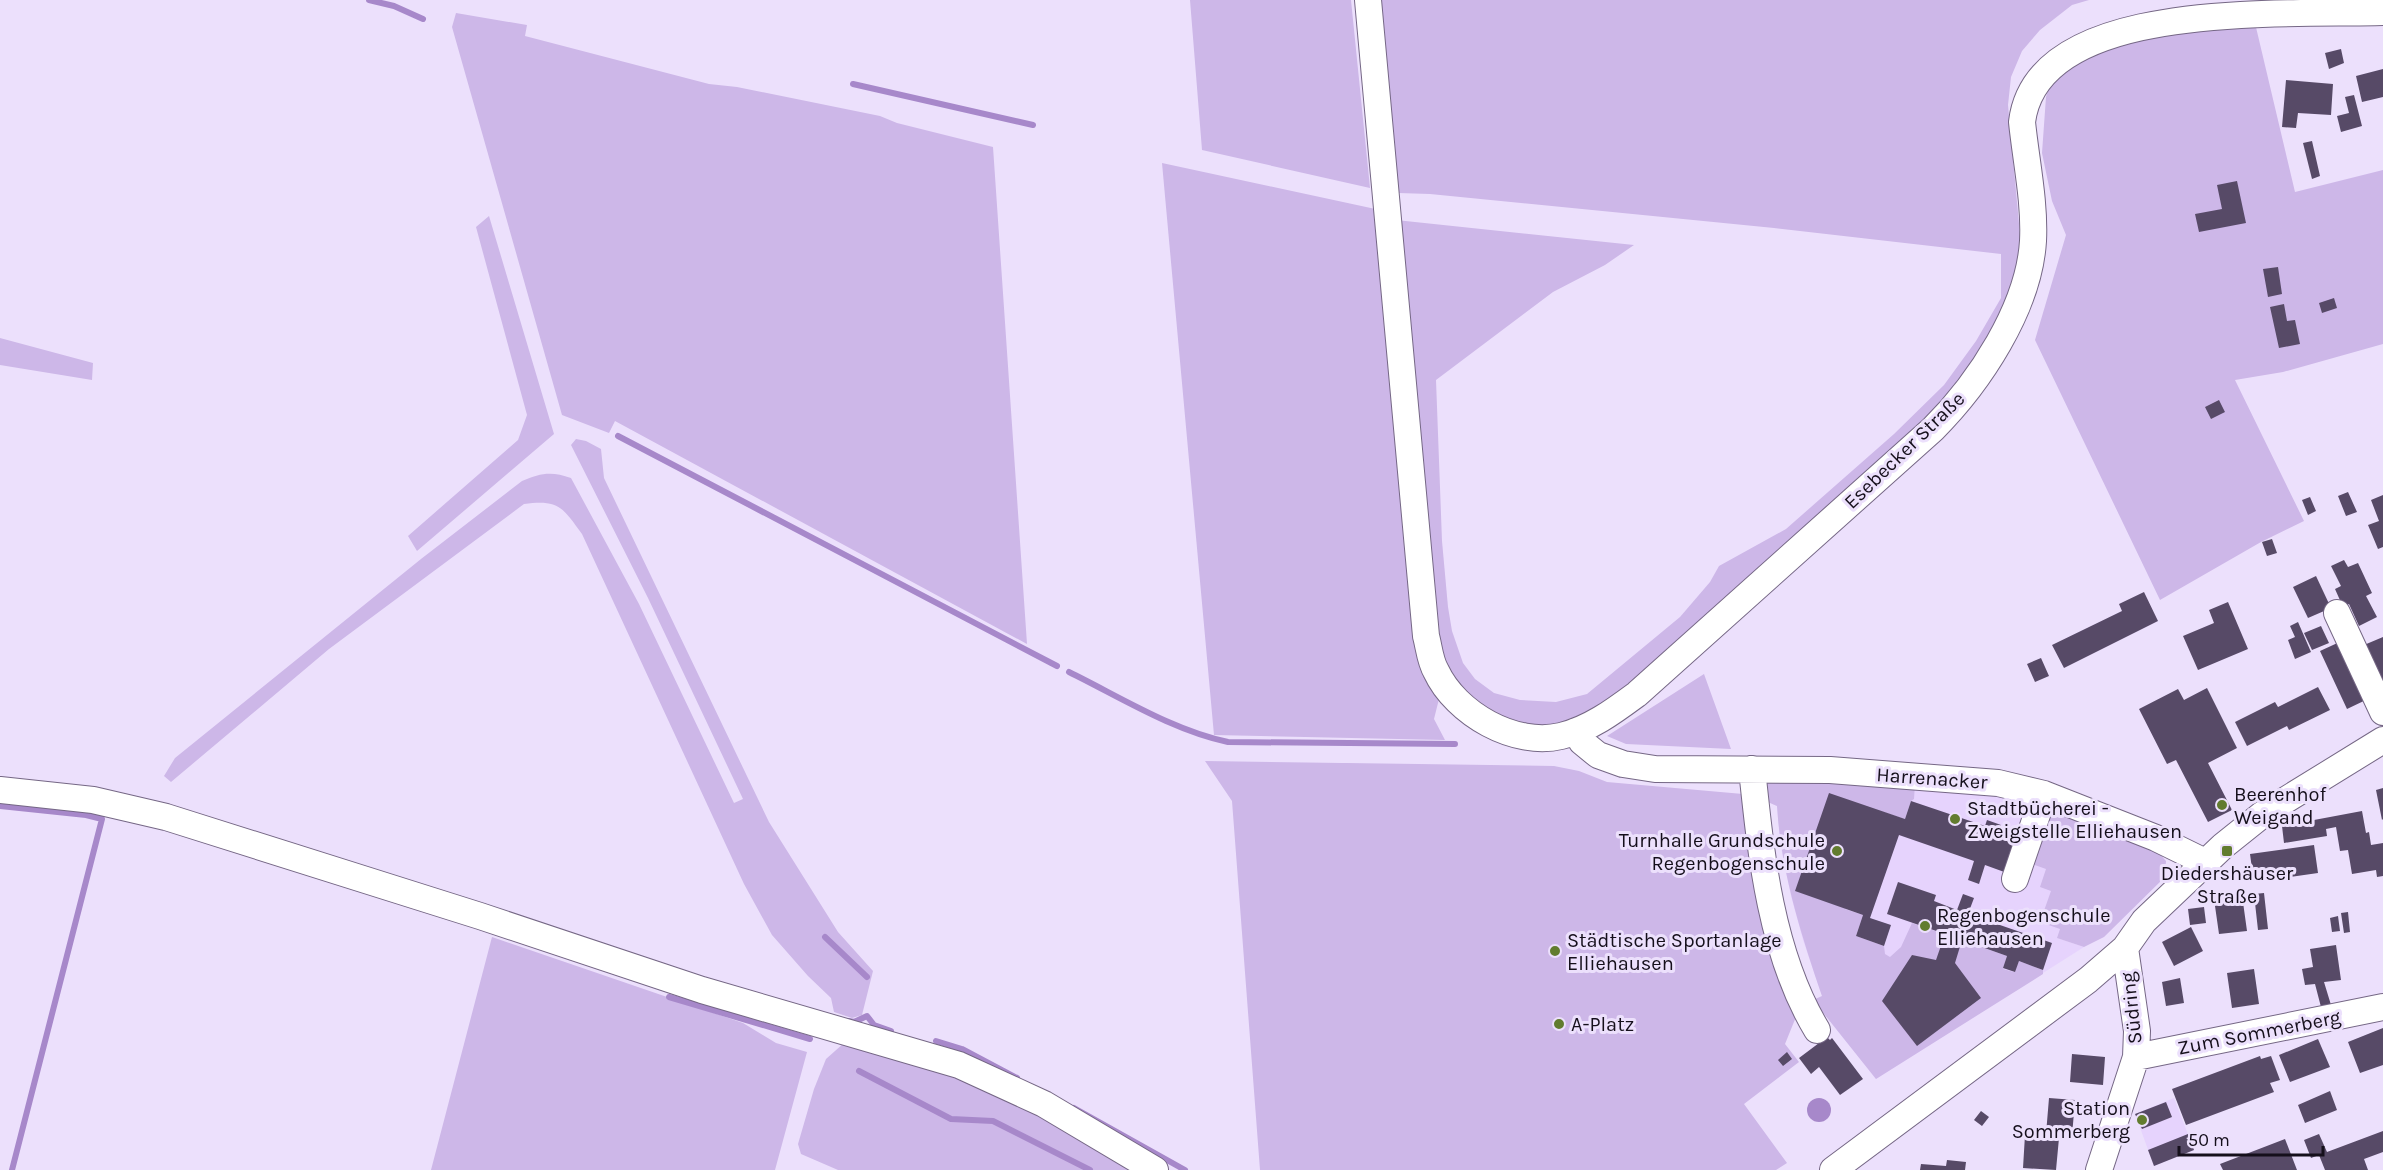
<svg xmlns="http://www.w3.org/2000/svg" width="2383" height="1170" font-family="Karla,sans-serif">
  <style>
    .built { fill: #e6d3fd }
    .green { fill: #cdb7e8 }
    .water { fill: #a788ca }
    .lines { fill: none; stroke-linecap: round; stroke-linejoin: round }
    .stream { stroke: #a788ca; stroke-width: 6 }
    .building { fill: #574a67 }
    .minor-casing { stroke: #756785; stroke-width: 28 }
    .minor { stroke: #fff; stroke-width: 26 }
    .poi-dot { fill: #627c2f; stroke: #ece0fc; stroke-width: 2 }
    .labels { text-anchor: middle; stroke-width: 6; stroke-linejoin: round; paint-order: stroke }
    .street-label { font-size: 20px; fill: #150f1b; stroke: #ece0fc }
    .poi-label { font-size: 20px; fill: #150f1b; stroke: #ece0fc; text-anchor: start }
  </style>
  <rect width="100%" height="100%" fill="#ece0fc"/>
  <path class="built" d="M 1765,780 L 1996,790 L 2057,808 L 2046,869 L 2061,929 L 2058,938 L 2084,947 L 1876,1079 L 1825,1015 L 1822,996 L 1803,940 L 1791,896 L 1780,843 L 1777,806 L 1761,799 Z
    M 2174,1098 L 2194,1150 L 2154,1166 L 2135,1114 Z"/>
  <path class="green" d="M 1190,0 L 1351,0 L 1370,188 L 1202,150 Z
    M 1379,0 L 2089,0 L 2072,5 L 2040,30 L 2022,51 L 2011,77 L 2008,105 L 2022,256 L 2001,316 L 1956,390 L 1805,533 L 1598,711 L 1553,727 L 1515,725 L 1468,698 L 1440,658 L 1396,220 L 1634,245 L 1605,265 L 1553,292 L 1436,380 L 1442,541 L 1448,607 L 1452,631 L 1463,663 L 1475,679 L 1494,693 L 1520,700 L 1556,702 L 1587,694 L 1680,617 L 1710,582 L 1719,566 L 1786,529 L 1894,434 L 1944,385 L 1976,341 L 2001,298 L 2001,254 L 1774,228 L 1430,194 L 1398,193 Z
    M 456,13 L 527,25 L 525,36 L 709,84 L 737,87 L 880,116 L 897,123 L 993,147 L 1027,644 L 615,421 L 609,433 L 562,415 L 452,27 Z
    M 2255,23 L 2295,192 L 2383,170 L 2383,344 L 2283,372 L 2235,380 L 2304,521 L 2261,542 L 2160,600 L 2035,340 L 2066,235 L 2052,201 L 2042,153 L 2046,97 L 2051,82 L 2121,33 Z
    M 1162,163 L 1380,210 L 1440,695 L 1434,719 L 1445,740 L 1214,735 Z
    M 489,216 L 554,434 L 417,551 L 408,536 L 518,440 L 527,415 L 476,227 Z
    M 0,338 L 93,363 L 92,380 L 0,365 Z
    M 576,439 L 586,441 L 601,449 L 604,478 L 769,822 L 838,932 L 873,971 L 862,1015 L 852,1018 L 834,1012 L 831,998 L 808,976 L 772,935 L 744,884 L 582,534 C 563,508 559,499 524,504 L 329,649 L 171,782 L 164,776 L 175,758 L 421,559 L 522,481 C 540,473 552,471 571,478 L 639,604 L 734,803 L 743,799 L 648,598 L 571,445 Z
    M 1704,674 L 1731,749 L 1626,744 L 1607,736 Z
    M 1205,761 L 1554,766 L 1579,771 L 1607,782 L 1743,794 C 1749,866 1760,950 1798,1012 L 1785,1044 L 1799,1062 L 1744,1104 L 1787,1163 L 1776,1170 L 1260,1170 L 1232,801 Z
    M 1765,780 L 1915,784 L 1914,799 L 1911,801 L 1905,819 L 1880,811 L 1845,909 L 1863,915 L 1856,936 L 1884,946 L 1885,954 L 1890,957 L 1901,947 L 1912,923 L 2007,956 L 2003,969 L 2014,972 L 2019,961 L 2043,970 L 2043,974 L 1876,1079 L 1813,1000 L 1822,996 C 1801,934 1781,872 1777,806 L 1761,799 Z
    M 2057,808 L 2089,823 L 2088,826 L 2099,830 L 2101,828 L 2159,853 L 2166,861 L 2165,877 L 2104,937 L 2084,947 L 2057,938 L 2060,929 L 2040,922 L 2051,891 L 2040,887 L 2046,869 L 2026,862 L 2050,812 Z
    M 492,937 L 743,1023 L 776,1043 L 807,1052 L 775,1170 L 431,1170 Z
    M 844,1043 C 887,1055 930,1067 971,1084 C 1028,1107 1082,1139 1134,1170 L 838,1170 L 801,1154 L 798,1144 L 814,1089 L 826,1059 Z"/>
  <path class="water" d="M1807 1110a12 12 0 1 1 24 0a12 12 0 1 1-24 0Z"/>
  <g class="lines">
    <path class="stream" d="M 369,0 L 394,6 L 423,19
      M 853,84 L 1033,125
      M 618,436 L 1057,666
      M 1069,672 C 1120,697 1172,730 1228,742 L 1455,744
      M 0,806 L 86,815 L 102,819 L 12,1170
      M 825,937 L 867,977
      M 669,997 L 810,1039
      M 849,1021 L 854,1022 L 867,1016 L 874,1025 L 891,1031
      M 936,1041 L 962,1049 L 1017,1078
      M 859,1071 L 951,1119 L 993,1121 L 1090,1170
      M 1074,1108 L 1185,1170"/>
  </g>
  <path class="building" d="M 2341,49 L 2344,63 L 2329,69 L 2325,53 Z
    M 2383,69 L 2383,97 L 2362,102 L 2356,76 Z
    M 2286,80 L 2333,84 L 2331,115 L 2298,113 L 2296,128 L 2282,127 Z
    M 2354,95 L 2362,126 L 2341,132 L 2337,116 L 2349,113 L 2345,97 Z
    M 2312,141 L 2320,176 L 2312,179 L 2303,143 Z
    M 2237,181 L 2246,223 L 2199,232 L 2195,214 L 2222,209 L 2217,185 Z
    M 2278,267 L 2282,294 L 2268,297 L 2263,269 Z
    M 2334,298 L 2337,308 L 2322,313 L 2319,303 Z
    M 2284,304 L 2287,321 L 2295,320 L 2300,344 L 2279,348 L 2270,307 Z
    M 2219,400 L 2225,412 L 2211,419 L 2205,407 Z
    M 2348,492 L 2357,512 L 2346,516 L 2338,496 Z
    M 2383,495 L 2383,547 L 2378,549 L 2368,525 L 2379,521 L 2371,500 Z
    M 2310,497 L 2316,511 L 2308,515 L 2302,500 Z
    M 2272,539 L 2277,553 L 2267,556 L 2262,542 Z
    M 2344,560 L 2348,567 L 2358,563 L 2372,593 L 2366,596 L 2377,617 L 2359,626 L 2349,604 L 2343,607 L 2335,589 L 2341,586 L 2331,566 Z
    M 2316,576 L 2331,608 L 2308,618 L 2293,587 Z
    M 2144,592 L 2158,621 L 2064,668 L 2052,645 L 2122,611 L 2119,604 Z
    M 2228,602 L 2248,649 L 2198,670 L 2183,636 L 2214,623 L 2209,610 Z
    M 2298,622 L 2311,652 L 2295,659 L 2288,640 L 2295,637 L 2290,626 Z
    M 2321,626 L 2329,643 L 2312,650 L 2304,633 Z
    M 2383,637 L 2383,689 L 2364,645 Z
    M 2344,640 L 2370,698 L 2347,709 L 2320,651 Z
    M 2041,658 L 2049,676 L 2035,682 L 2027,664 Z
    M 2318,687 L 2330,710 L 2289,730 L 2287,726 L 2247,746 L 2235,722 L 2275,702 L 2278,707 Z
    M 2207,688 L 2237,748 L 2208,763 L 2232,810 L 2208,822 L 2176,760 L 2167,764 L 2139,709 L 2178,689 L 2184,700 Z
    M 2383,788 L 2383,819 L 2382,820 L 2376,790 Z
    M 1829,793 L 1905,819 L 1911,801 L 1985,826 L 1987,820 L 2001,825 L 1999,831 L 2019,838 L 2007,873 L 1985,865 L 1979,884 L 1968,880 L 1974,861 L 1899,835 L 1870,918 L 1891,925 L 1884,946 L 1856,936 L 1863,915 L 1795,891 Z
    M 2362,811 L 2366,833 L 2369,832 L 2371,845 L 2383,843 L 2383,876 L 2377,877 L 2376,870 L 2352,874 L 2348,850 L 2340,851 L 2336,827 L 2326,829 L 2327,836 L 2284,843 L 2282,826 Z
    M 2314,845 L 2318,873 L 2290,877 L 2289,871 L 2253,876 L 2250,854 Z
    M 1898,882 L 1936,895 L 1934,901 L 1957,910 L 1963,894 L 1974,898 L 1968,914 L 2052,943 L 2043,970 L 2019,961 L 2015,972 L 2003,968 L 2007,956 L 1962,940 L 1955,963 L 1981,998 L 1917,1046 L 1882,1001 L 1912,955 L 1936,960 L 1945,934 L 1887,914 Z
    M 2264,893 L 2268,929 L 2258,930 L 2254,894 Z
    M 2242,895 L 2247,931 L 2219,934 L 2214,899 Z
    M 2204,907 L 2206,923 L 2190,925 L 2188,909 Z
    M 2348,912 L 2350,932 L 2344,933 L 2341,913 Z
    M 2338,916 L 2340,931 L 2332,932 L 2330,918 Z
    M 2191,927 L 2203,951 L 2174,966 L 2162,942 Z
    M 2336,945 L 2341,980 L 2324,982 L 2331,1005 L 2321,1007 L 2315,984 L 2305,985 L 2302,969 L 2313,967 L 2310,949 Z
    M 2254,969 L 2259,1004 L 2232,1008 L 2227,973 Z
    M 2180,978 L 2184,1003 L 2166,1006 L 2162,982 Z
    M 2383,1028 L 2383,1065 L 2360,1073 L 2348,1042 Z
    M 1827,1037 L 1830,1040 L 1832,1038 L 1863,1079 L 1840,1095 L 1819,1067 L 1811,1074 L 1799,1058 Z
    M 2318,1039 L 2330,1067 L 2290,1082 L 2279,1055 Z
    M 1787,1052 L 1792,1059 L 1783,1066 L 1778,1060 Z
    M 2072,1054 L 2105,1057 L 2103,1085 L 2070,1082 Z
    M 2260,1056 L 2261,1059 L 2271,1056 L 2280,1080 L 2270,1083 L 2274,1092 L 2186,1125 L 2172,1089 Z
    M 2330,1091 L 2337,1110 L 2305,1123 L 2298,1105 Z
    M 2049,1098 L 2075,1100 L 2072,1136 L 2046,1134 Z
    M 2166,1102 L 2172,1117 L 2142,1129 L 2135,1114 Z
    M 1981,1111 L 1989,1117 L 1982,1126 L 1974,1120 Z
    M 2383,1131 L 2383,1152 L 2364,1159 L 2368,1170 L 2325,1170 L 2319,1155 L 2311,1158 L 2304,1140 L 2319,1134 L 2327,1152 Z
    M 2188,1134 L 2194,1150 L 2154,1166 L 2148,1150 Z
    M 2025,1135 L 2059,1138 L 2056,1170 L 2023,1168 Z
    M 2285,1139 L 2297,1170 L 2223,1170 L 2220,1164 Z
    M 1947,1160 L 1966,1162 L 1965,1170 L 1920,1170 L 1921,1164 L 1946,1166 Z"/>
  <g class="lines">
    <defs>
      <path id="minor" d="M 1368,0 L 1426,636 C 1429,647 1430,661 1436,671 C 1456,714 1515,747 1561,736 C 1590,729 1614,711 1637,694 L 1933,429 C 1979,383 2029,308 2033,241 C 2035,202 2026,161 2022,122 C 2037,0 2273,15 2383,12
        M 2337,613 L 2383,712
        M 1576,731 L 1582,742 L 1598,755 L 1623,764 L 1655,769 L 1830,770 L 1998,783 L 2044,794 L 2156,838 L 2205,862
        M 1752,769 C 1761,856 1771,954 1817,1030
        M 0,790 L 93,800 L 166,817 L 480,916 L 702,990 L 959,1065 L 1044,1104 L 1155,1170
        M 2015,879 L 2044,794
        M 2136,1057 L 2383,1007
        M 1833,1170 L 2088,980 L 2125,948 L 2144,921 L 2223,846 L 2263,814 L 2383,740
        M 2099,1170 L 2136,1057 L 2137,1031 L 2125,948"/>
    </defs>
    <use href="#minor" class="minor-casing"/>
    <use href="#minor" class="minor"/>
  </g>
  <g class="poi-dot">
    <circle cx="2222" cy="805" r="6"/>
    <circle cx="1955" cy="819" r="6"/>
    <circle cx="1837" cy="851" r="6"/>
    <rect x="2221" y="845" width="12" height="12" rx="3"/>
    <circle cx="1925" cy="926" r="6"/>
    <circle cx="1555" cy="951" r="6"/>
    <circle cx="1559" cy="1024" r="6"/>
    <circle cx="2142" cy="1120" r="6"/>
  </g>
  <g class="labels">
    <g class="street-label">
      <text transform="translate(1904 450) rotate(-44)" y="7">Esebecker Straße</text>
      <text transform="translate(1932 778) rotate(4)" y="7">Harrenacker</text>
      <text transform="translate(2131 1008) rotate(-96)" y="7">Südring</text>
      <text transform="translate(2259 1032) rotate(-11)" y="7">Zum Sommerberg</text>
    </g>
    <g class="poi-label">
      <text x="2234" y="801">Beerenhof<tspan x="2234" dy="23">Weigand</tspan></text>
      <text x="1967" y="815">Stadtbücherei -<tspan x="1967" dy="23">Zweigstelle Elliehausen</tspan></text>
      <text x="1825" y="847" text-anchor="end">Turnhalle Grundschule<tspan x="1825" dy="23">Regenbogenschule</tspan></text>
      <text x="2227" y="880" text-anchor="middle">Diedershäuser<tspan x="2227" dy="23">Straße</tspan></text>
      <text x="1937" y="922">Regenbogenschule<tspan x="1937" dy="23">Elliehausen</tspan></text>
      <text x="1567" y="947">Städtische Sportanlage<tspan x="1567" dy="23">Elliehausen</tspan></text>
      <text x="1571" y="1031">A-Platz</text>
      <text x="2130" y="1115" text-anchor="end">Station<tspan x="2130" dy="23">Sommerberg</tspan></text>
    </g>
  </g>
  <path d="M2179 1146v9h144v-9" fill="none" stroke="#150f1b" stroke-width="3"/>
  <text x="2188" y="1146" font-size="18" fill="#150f1b" stroke="#ece0fc" stroke-width="4.5" paint-order="stroke">50 m</text>
</svg>
